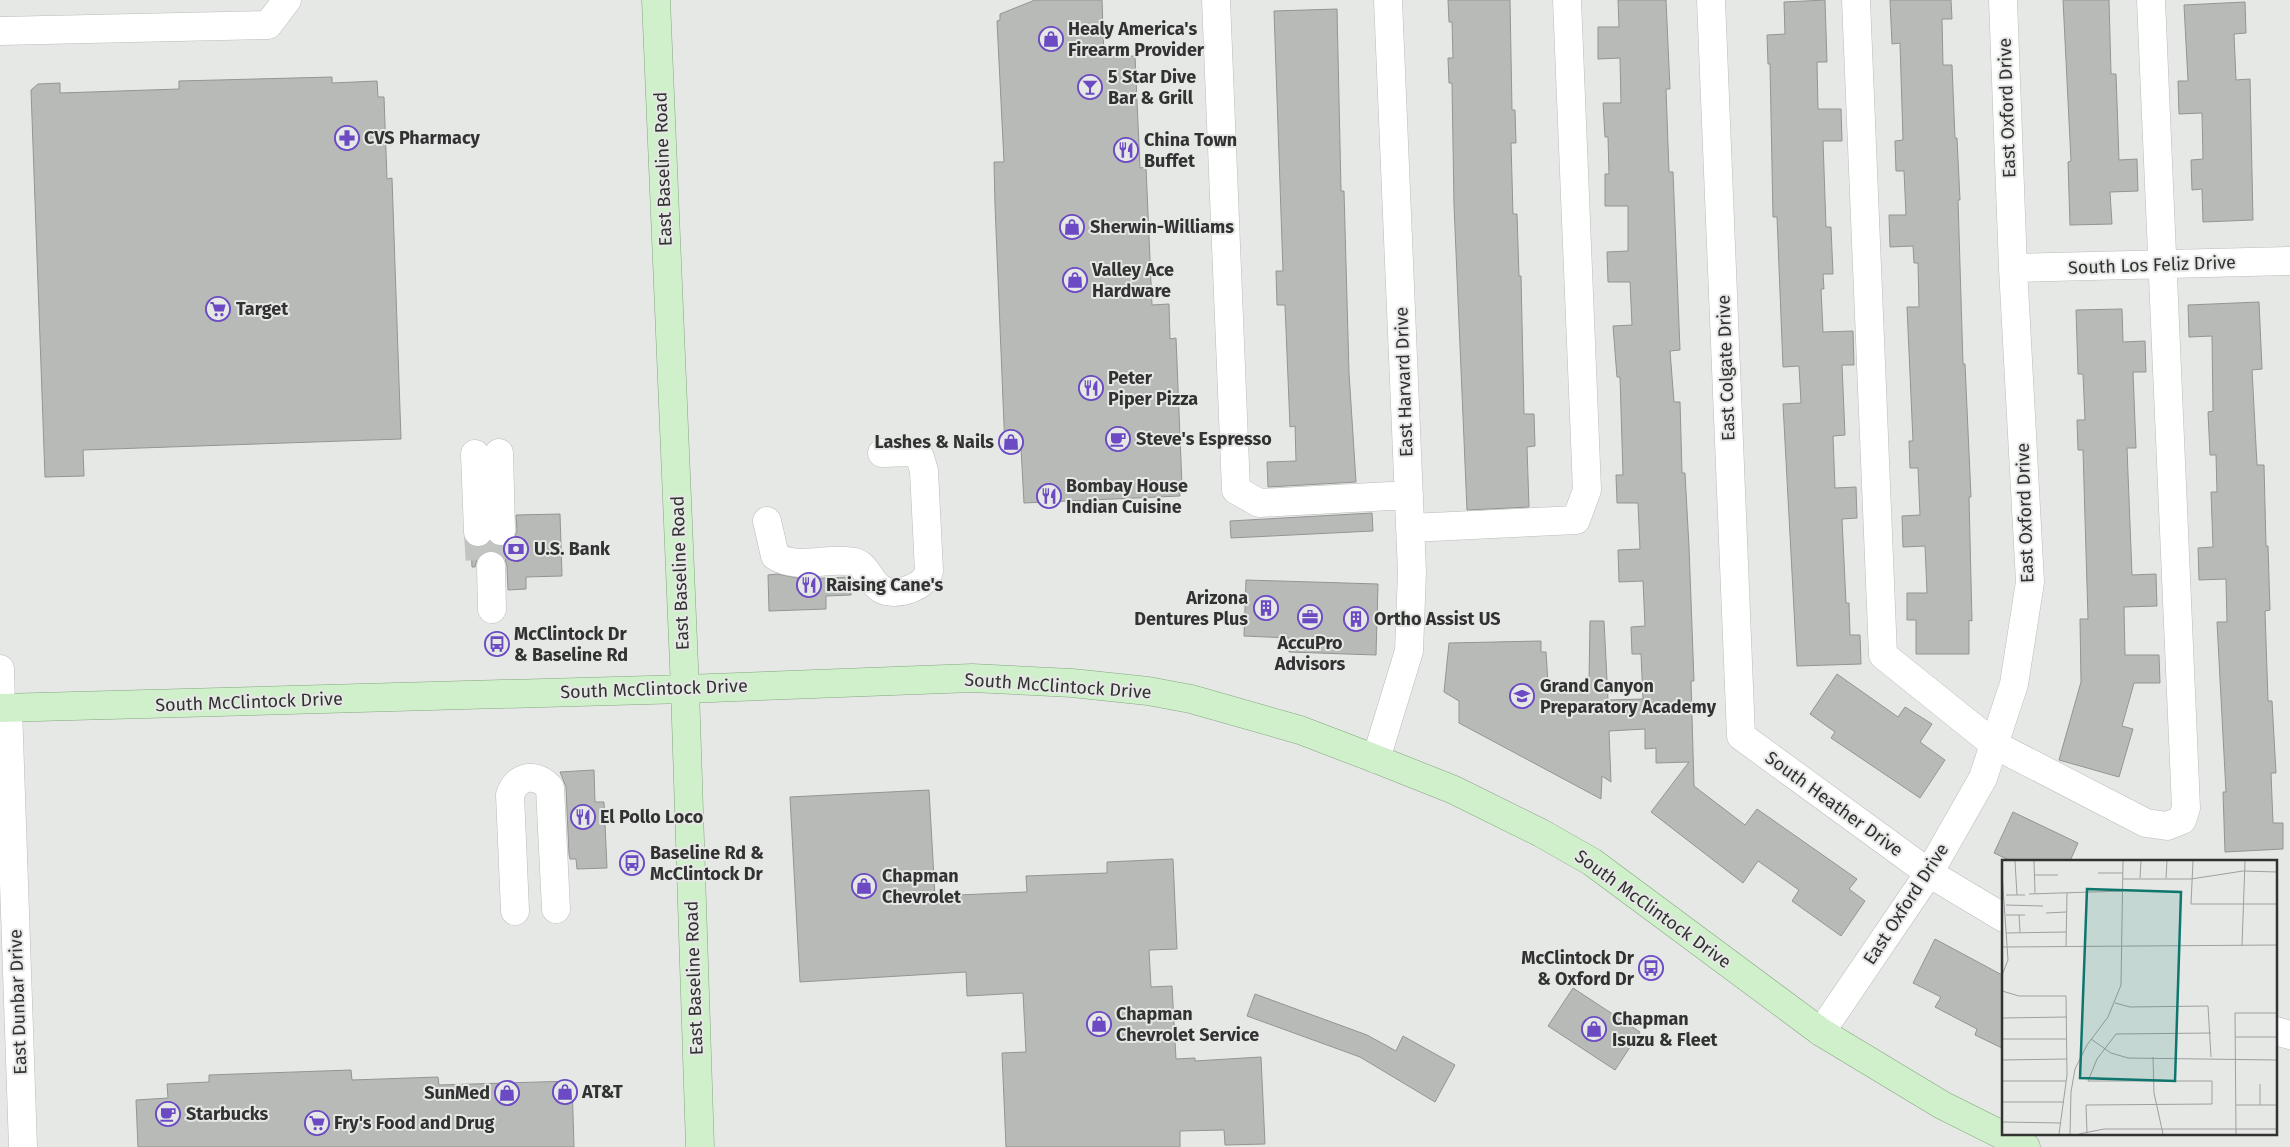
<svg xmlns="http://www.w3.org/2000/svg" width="2290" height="1147" font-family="'Fira Sans',sans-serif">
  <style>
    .building { fill: #b8bab8; stroke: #939593 }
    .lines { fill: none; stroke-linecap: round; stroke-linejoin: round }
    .minor-tunnel { stroke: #c2c4c2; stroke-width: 28; stroke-dasharray: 28 14; stroke-linecap: butt }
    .minor-casing { stroke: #babcba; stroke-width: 29 }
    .major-casing { stroke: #84a67f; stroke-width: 29 }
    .minor { stroke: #fff; stroke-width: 28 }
    .major { stroke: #d0efcb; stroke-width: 28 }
    .labels { text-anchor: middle; stroke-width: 4; stroke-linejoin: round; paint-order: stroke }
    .poi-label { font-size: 18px; font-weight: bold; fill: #313231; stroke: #e6e8e6; text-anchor: start }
    .street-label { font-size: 18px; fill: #313231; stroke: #e6e8e6 }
    .inset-road { fill: none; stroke: #9e9f9e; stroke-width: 1 }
    .view { fill: #0f766e; fill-opacity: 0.15; stroke: #0f766e; stroke-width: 2.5 }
    .inset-edge { fill: none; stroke: #313231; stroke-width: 2.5 }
  </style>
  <rect width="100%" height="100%" fill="#e6e8e6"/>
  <path class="building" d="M 1035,0 L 1102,0 L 1104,57 L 1135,56 L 1140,168 L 1146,167 L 1152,305 L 1169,304 L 1170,339 L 1176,338 L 1182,486 L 1179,486 L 1180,496 L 1024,503 L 1021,448 L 1005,449 L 995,205 L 994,162 L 1004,162 L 997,21 L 1000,20 L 1000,14 Z
    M 1448,0 L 1510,0 L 1512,110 L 1515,110 L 1516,143 L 1511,143 L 1513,214 L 1517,214 L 1519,276 L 1521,276 L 1524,414 L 1534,414 L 1535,446 L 1527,447 L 1529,507 L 1467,510 L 1454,205 L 1452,83 L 1449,83 L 1448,58 L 1453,58 L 1452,22 L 1449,22 Z
    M 1618,0 L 1666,0 L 1670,89 L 1666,89 L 1669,172 L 1673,172 L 1680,350 L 1670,351 L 1674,402 L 1680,402 L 1682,473 L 1685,473 L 1689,547 L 1694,681 L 1691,681 L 1694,786 L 1745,825 L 1757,809 L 1857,879 L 1849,889 L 1865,901 L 1841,936 L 1792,901 L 1799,890 L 1758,861 L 1743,883 L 1651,812 L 1689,762 L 1656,763 L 1656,748 L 1645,749 L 1645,729 L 1609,731 L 1611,782 L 1602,776 L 1601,799 L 1459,723 L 1459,701 L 1444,692 L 1449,643 L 1541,641 L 1541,652 L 1546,652 L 1548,683 L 1589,682 L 1590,621 L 1604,621 L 1608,700 L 1643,699 L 1641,654 L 1632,654 L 1631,627 L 1645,626 L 1643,581 L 1619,582 L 1618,550 L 1640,549 L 1638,503 L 1617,503 L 1616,475 L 1623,475 L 1620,377 L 1617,377 L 1613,326 L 1632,325 L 1630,282 L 1608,282 L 1607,252 L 1628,251 L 1628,206 L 1605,206 L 1605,174 L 1609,174 L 1608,137 L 1605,137 L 1603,103 L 1621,103 L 1620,58 L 1598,59 L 1598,27 L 1619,27 Z
    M 1825,0 L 1827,62 L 1817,62 L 1818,109 L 1841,109 L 1842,141 L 1823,141 L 1826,227 L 1831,227 L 1833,274 L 1823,274 L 1824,289 L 1821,289 L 1823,332 L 1853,331 L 1854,365 L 1842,365 L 1845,435 L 1833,436 L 1835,488 L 1856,487 L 1857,518 L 1842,519 L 1846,603 L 1849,603 L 1850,635 L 1860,635 L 1861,664 L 1797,666 L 1783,404 L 1801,403 L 1799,366 L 1783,367 L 1777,217 L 1773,217 L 1770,64 L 1768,64 L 1767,35 L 1785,34 L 1784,2 Z
    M 1890,0 L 1951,0 L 1952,19 L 1942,19 L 1943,65 L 1952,65 L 1955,138 L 1957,138 L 1960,200 L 1958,200 L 1963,364 L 1965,364 L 1971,497 L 1969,497 L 1972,621 L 1969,620 L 1969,654 L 1916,654 L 1916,620 L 1907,620 L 1907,593 L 1927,593 L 1925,546 L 1903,547 L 1902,516 L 1920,515 L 1918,468 L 1910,468 L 1909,441 L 1913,441 L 1907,307 L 1919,307 L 1918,263 L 1914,263 L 1913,246 L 1890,247 L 1889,215 L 1906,215 L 1904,171 L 1896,171 L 1895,141 L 1903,140 L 1900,43 L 1892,44 Z
    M 2063,0 L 2109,0 L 2111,74 L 2116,74 L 2119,160 L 2137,159 L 2138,191 L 2110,192 L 2112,224 L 2070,225 L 2068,162 L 2071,161 Z
    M 2245,2 L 2246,33 L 2234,34 L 2236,80 L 2250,79 L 2253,220 L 2203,222 L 2202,189 L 2192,190 L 2191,160 L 2203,159 L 2202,113 L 2179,114 L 2178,81 L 2188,81 L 2184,5 Z
    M 1337,9 L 1341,191 L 1344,191 L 1349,373 L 1356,482 L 1268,487 L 1267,462 L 1296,461 L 1295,426 L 1290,427 L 1285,305 L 1277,305 L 1276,271 L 1283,271 L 1274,11 Z
    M 332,77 L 332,83 L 377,81 L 378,97 L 384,97 L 387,179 L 392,178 L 401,439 L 83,450 L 84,476 L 45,477 L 31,90 L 38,84 L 60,83 L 60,93 L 179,89 L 179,81 Z
    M 2259,302 L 2262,369 L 2252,370 L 2257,465 L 2264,465 L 2266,546 L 2268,546 L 2270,610 L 2265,611 L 2268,701 L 2272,701 L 2276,773 L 2271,773 L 2273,823 L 2283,823 L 2283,849 L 2225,852 L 2223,792 L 2226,792 L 2217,622 L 2227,622 L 2226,579 L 2199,580 L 2198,548 L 2213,547 L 2211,492 L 2217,492 L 2216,455 L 2210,455 L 2208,412 L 2213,411 L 2212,336 L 2189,337 L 2188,305 Z
    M 2122,309 L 2123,342 L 2145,341 L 2146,372 L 2133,372 L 2136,448 L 2127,448 L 2132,575 L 2156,574 L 2157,606 L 2124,607 L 2125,655 L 2159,655 L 2160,683 L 2134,683 L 2122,726 L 2133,729 L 2119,777 L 2059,760 L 2081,682 L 2080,619 L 2088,619 L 2083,450 L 2078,450 L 2077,420 L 2085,420 L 2083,374 L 2078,374 L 2076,310 Z
    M 1372,513 L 1373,531 L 1231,538 L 1230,521 Z
    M 560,514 L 562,576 L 526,577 L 526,589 L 508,590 L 507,566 L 505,558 L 499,553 L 491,550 L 483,552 L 477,559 L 475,567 L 472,567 L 471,546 L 479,548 L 490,541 L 501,547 L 510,544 L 514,539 L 517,531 L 516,515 Z
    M 777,574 L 803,579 L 850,577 L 851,595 L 826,596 L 826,609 L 769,611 L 768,575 Z
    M 1246,580 L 1378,584 L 1376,655 L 1289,652 L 1289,638 L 1244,636 Z
    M 1837,674 L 1898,717 L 1905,707 L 1932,724 L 1920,742 L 1945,760 L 1920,798 L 1831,738 L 1835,732 L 1810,714 Z
    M 594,770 L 595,802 L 604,802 L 607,868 L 577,869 L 576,859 L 570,859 L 569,854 L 566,787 L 560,772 Z
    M 929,790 L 935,896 L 1027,892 L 1026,876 L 1107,873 L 1107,862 L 1173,859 L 1177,949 L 1149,950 L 1151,987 L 1172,986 L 1176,1059 L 1195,1058 L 1195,1061 L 1261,1057 L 1265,1144 L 1225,1145 L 1224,1130 L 1180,1131 L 1180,1147 L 1006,1147 L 1002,1053 L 1026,1052 L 1023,993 L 967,996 L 966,972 L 800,982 L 790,797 Z
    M 2013,812 L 2078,843 L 2070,861 L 2011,861 L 1994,853 Z
    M 1935,939 L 2004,976 L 2004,1049 L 1975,1035 L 1977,1029 L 1935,1007 L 1941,997 L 1913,983 Z
    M 1573,988 L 1640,1032 L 1615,1070 L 1548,1026 Z
    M 1255,994 L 1367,1035 L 1396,1051 L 1403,1036 L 1455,1065 L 1435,1102 L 1360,1057 L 1247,1016 Z
    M 351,1070 L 352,1080 L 438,1077 L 439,1085 L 572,1081 L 574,1147 L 138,1147 L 136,1100 L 168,1098 L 167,1084 L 209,1082 L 209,1075 Z"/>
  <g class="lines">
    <path class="minor-tunnel" d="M 501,531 L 503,566
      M 478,532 L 480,567"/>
    <defs>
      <path id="minor" d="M 1216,0 L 1236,490 L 1259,503 L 1409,495
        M 1711,0 L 1741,736 L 1929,873 L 2004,918
        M 1856,0 L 1883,655 L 1995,745 L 2146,823 L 2167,826 L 2182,820 L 2186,808 L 2151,0
        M 0,31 L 268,25 L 287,0
        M 2013,268 L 2290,261
        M 499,453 L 501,531
        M 475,454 L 478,532
        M 767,521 L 775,556 C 799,571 828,556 854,562 C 867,565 870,582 881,589 C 896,597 925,588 929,571 L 924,471 L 920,457 L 912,452 L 882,453
        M 1410,528 L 1576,520 L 1587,490 L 1567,0
        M 491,566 L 492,609
        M 0,669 L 1,708
        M 8,708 L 23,1147
        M 1376,759 L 1409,651 L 1412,572 L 1388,0
        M 515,911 L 510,795 C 517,775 536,772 550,788 L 556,909
        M 2276,1031 L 2290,1035
        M 1821,1032 L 1929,873 L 1983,778 L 2014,684 L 2030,582 L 2013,268 L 2003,0"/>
      <path id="major" d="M 656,0 L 685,689 L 700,1147
        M 0,708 L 685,689 L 972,678 L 1072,683 L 1148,691 L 1191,699 L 1300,730 L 1376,759 L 1454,790 L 1541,833 L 1592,862 L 1821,1032 L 1942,1105 L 2026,1147"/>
    </defs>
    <use href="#minor" class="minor-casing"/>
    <use href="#major" class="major-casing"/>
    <use href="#minor" class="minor"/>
    <use href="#major" class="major"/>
  </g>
  <defs>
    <symbol id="shop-ring" viewBox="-11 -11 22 22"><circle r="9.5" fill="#e6e8e6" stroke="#6b4ac3" stroke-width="1.5"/><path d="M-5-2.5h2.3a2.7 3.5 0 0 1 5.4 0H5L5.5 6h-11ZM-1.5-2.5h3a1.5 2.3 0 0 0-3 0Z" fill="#6b4ac3"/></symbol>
    <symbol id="bar-ring" viewBox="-11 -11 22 22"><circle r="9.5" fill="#e6e8e6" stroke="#6b4ac3" stroke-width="1.5"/><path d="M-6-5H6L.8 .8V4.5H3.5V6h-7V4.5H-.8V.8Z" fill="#6b4ac3"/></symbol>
    <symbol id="pharmacy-ring" viewBox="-11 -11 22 22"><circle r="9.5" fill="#e6e8e6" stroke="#6b4ac3" stroke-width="1.5"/><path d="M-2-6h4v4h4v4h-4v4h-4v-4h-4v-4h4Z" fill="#6b4ac3"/></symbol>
    <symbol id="restaurant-ring" viewBox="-11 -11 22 22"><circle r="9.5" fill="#e6e8e6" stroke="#6b4ac3" stroke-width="1.5"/><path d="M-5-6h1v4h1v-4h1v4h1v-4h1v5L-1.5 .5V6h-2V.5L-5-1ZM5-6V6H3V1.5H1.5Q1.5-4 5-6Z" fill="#6b4ac3"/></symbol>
    <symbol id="supermarket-ring" viewBox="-11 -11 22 22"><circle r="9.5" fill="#e6e8e6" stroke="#6b4ac3" stroke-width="1.5"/><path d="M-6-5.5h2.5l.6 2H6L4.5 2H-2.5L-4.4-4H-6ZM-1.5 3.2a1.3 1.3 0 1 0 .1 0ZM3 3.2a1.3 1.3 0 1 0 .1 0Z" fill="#6b4ac3"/></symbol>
    <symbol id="cafe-ring" viewBox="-11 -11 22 22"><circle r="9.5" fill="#e6e8e6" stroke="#6b4ac3" stroke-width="1.5"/><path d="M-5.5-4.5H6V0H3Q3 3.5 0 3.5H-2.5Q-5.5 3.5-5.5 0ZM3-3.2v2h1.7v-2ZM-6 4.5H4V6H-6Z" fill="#6b4ac3"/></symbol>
    <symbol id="bank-ring" viewBox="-11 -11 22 22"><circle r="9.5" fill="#e6e8e6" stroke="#6b4ac3" stroke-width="1.5"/><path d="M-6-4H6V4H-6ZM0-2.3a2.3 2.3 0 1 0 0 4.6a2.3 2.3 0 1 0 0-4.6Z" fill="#6b4ac3"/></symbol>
    <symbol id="building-ring" viewBox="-11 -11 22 22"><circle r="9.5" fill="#e6e8e6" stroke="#6b4ac3" stroke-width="1.5"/><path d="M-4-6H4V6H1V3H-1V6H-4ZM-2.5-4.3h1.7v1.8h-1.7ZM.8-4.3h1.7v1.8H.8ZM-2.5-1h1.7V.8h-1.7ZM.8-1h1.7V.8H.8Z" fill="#6b4ac3"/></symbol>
    <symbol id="office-ring" viewBox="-11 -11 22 22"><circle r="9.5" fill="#e6e8e6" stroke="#6b4ac3" stroke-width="1.5"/><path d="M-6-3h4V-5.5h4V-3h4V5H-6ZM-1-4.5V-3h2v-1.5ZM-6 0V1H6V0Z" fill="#6b4ac3"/></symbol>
    <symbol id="bus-ring" viewBox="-11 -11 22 22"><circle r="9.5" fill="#e6e8e6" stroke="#6b4ac3" stroke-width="1.5"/><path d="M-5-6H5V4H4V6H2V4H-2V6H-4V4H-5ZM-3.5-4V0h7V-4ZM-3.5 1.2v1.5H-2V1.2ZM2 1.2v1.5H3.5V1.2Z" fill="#6b4ac3"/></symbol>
    <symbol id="school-ring" viewBox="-11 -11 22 22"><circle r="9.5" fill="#e6e8e6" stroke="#6b4ac3" stroke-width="1.5"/><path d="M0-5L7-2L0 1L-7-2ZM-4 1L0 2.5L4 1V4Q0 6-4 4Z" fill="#6b4ac3"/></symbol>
  </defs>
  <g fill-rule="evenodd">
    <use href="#shop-ring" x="1037" y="25" width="28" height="28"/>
    <use href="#bar-ring" x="1076" y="73" width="28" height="28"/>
    <use href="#pharmacy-ring" x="333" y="124" width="28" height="28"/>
    <use href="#restaurant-ring" x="1112" y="136" width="28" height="28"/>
    <use href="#shop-ring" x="1058" y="213" width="28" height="28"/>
    <use href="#shop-ring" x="1061" y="266" width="28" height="28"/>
    <use href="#supermarket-ring" x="204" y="295" width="28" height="28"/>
    <use href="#restaurant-ring" x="1077" y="374" width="28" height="28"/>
    <use href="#cafe-ring" x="1104" y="425" width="28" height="28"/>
    <use href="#shop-ring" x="997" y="428" width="28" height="28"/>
    <use href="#restaurant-ring" x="1035" y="482" width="28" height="28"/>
    <use href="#bank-ring" x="502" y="535" width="28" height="28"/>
    <use href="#restaurant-ring" x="795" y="571" width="28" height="28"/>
    <use href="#building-ring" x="1252" y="594" width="28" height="28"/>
    <use href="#office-ring" x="1296" y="603" width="28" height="28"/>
    <use href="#building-ring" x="1342" y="605" width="28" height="28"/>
    <use href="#bus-ring" x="483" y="630" width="28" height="28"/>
    <use href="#school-ring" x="1508" y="682" width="28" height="28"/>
    <use href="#restaurant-ring" x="569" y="803" width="28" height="28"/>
    <use href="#bus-ring" x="618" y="849" width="28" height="28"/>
    <use href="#shop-ring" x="850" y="872" width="28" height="28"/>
    <use href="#bus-ring" x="1637" y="954" width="28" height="28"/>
    <use href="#shop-ring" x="1085" y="1010" width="28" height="28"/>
    <use href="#shop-ring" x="1580" y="1015" width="28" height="28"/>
    <use href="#shop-ring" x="551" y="1078" width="28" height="28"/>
    <use href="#shop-ring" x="493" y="1079" width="28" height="28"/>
    <use href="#cafe-ring" x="154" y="1100" width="28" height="28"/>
    <use href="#supermarket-ring" x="303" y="1109" width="28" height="28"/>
  </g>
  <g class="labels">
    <g class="poi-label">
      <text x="1068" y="35">Healy America's<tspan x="1068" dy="21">Firearm Provider</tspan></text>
      <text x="1108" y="83">5 Star Dive<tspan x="1108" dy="21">Bar &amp; Grill</tspan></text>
      <text x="364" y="144">CVS Pharmacy</text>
      <text x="1144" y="146">China Town<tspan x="1144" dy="21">Buffet</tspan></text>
      <text x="1090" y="233">Sherwin-Williams</text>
      <text x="1092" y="276">Valley Ace<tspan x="1092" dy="21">Hardware</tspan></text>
      <text x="236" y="315">Target</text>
      <text x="1108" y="384">Peter<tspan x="1108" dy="21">Piper Pizza</tspan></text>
      <text x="1136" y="445">Steve's Espresso</text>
      <text x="994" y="448" text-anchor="end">Lashes &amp; Nails</text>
      <text x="1066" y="492">Bombay House<tspan x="1066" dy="21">Indian Cuisine</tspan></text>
      <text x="534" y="555">U.S. Bank</text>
      <text x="826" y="591">Raising Cane's</text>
      <text x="1248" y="604" text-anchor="end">Arizona<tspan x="1248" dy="21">Dentures Plus</tspan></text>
      <text x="1374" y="625">Ortho Assist US</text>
      <text x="514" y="640">McClintock Dr<tspan x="514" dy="21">&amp; Baseline Rd</tspan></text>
      <text x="1310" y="649" text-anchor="middle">AccuPro<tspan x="1310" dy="21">Advisors</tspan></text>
      <text x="1540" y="692">Grand Canyon<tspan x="1540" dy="21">Preparatory Academy</tspan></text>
      <text x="600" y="823">El Pollo Loco</text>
      <text x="650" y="859">Baseline Rd &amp;<tspan x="650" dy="21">McClintock Dr</tspan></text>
      <text x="882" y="882">Chapman<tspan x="882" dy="21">Chevrolet</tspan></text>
      <text x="1634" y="964" text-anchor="end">McClintock Dr<tspan x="1634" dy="21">&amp; Oxford Dr</tspan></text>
      <text x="1116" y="1020">Chapman<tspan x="1116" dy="21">Chevrolet Service</tspan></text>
      <text x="1612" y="1025">Chapman<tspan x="1612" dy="21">Isuzu &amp; Fleet</tspan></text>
      <text x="582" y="1098">AT&amp;T</text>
      <text x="490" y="1099" text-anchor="end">SunMed</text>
      <text x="186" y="1120">Starbucks</text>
      <text x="334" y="1129">Fry's Food and Drug</text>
    </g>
    <g class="street-label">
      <text transform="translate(2007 108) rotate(-92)" y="6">East Oxford Drive</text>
      <text transform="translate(663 169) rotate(-92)" y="6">East Baseline Road</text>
      <text transform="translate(2152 265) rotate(-2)" y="6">South Los Feliz Drive</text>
      <text transform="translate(1726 368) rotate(-92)" y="6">East Colgate Drive</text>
      <text transform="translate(1404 382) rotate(-92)" y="6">East Harvard Drive</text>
      <text transform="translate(2025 513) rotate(-92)" y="6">East Oxford Drive</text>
      <text transform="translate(680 573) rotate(-92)" y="6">East Baseline Road</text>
      <text transform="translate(1058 686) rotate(4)" y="6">South McClintock Drive</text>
      <text transform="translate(654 689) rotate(-2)" y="6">South McClintock Drive</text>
      <text transform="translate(249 702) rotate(-2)" y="6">South McClintock Drive</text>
      <text transform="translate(1834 804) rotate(36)" y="6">South Heather Drive</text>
      <text transform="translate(1906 904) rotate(-57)" y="6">East Oxford Drive</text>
      <text transform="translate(1653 909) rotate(36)" y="6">South McClintock Drive</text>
      <text transform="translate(694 978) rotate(-92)" y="6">East Baseline Road</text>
      <text transform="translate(18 1002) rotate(-92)" y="6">East Dunbar Drive</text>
    </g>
  </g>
  <g transform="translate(2002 860)">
    <rect width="275" height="275" fill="#e6e8e6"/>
    <path class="inset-road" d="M 13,1 L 15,35M 32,1 L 33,33M 191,1 L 189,44 L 275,44M 0,13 L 6,100 L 0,115M 96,13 L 121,13M 33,15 L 56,15M 138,18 L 139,1M 164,18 L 165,1M 121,19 L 189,19 L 241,11 L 275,12M 27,34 L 121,31M 4,35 L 23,35M 4,45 L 41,46M 44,53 L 64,52M 4,55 L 23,55M 17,55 L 18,72M 4,73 L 64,72M 64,86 L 65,33M 240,86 L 243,1M 0,87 L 275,85M 0,131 L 17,136 L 64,136 L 65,215 L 57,274M 113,143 L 128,147 L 206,146 L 209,197M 0,158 L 65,157M 233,177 L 275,177M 0,179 L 65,179M 89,179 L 109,193 L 126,198 L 275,200M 151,197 L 152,233 L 161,274M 0,200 L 65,199M 0,221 L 64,221M 0,242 L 62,242M 234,245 L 275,245M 258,245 L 258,224M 0,262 L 59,263M 85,273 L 84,245 L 210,244 L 210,221 L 86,221 L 95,199 L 114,174 L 209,173M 68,274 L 69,232 L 73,209 L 85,185 L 106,157 L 119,125 L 121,1M 77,274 L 102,269 L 275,269M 234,274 L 233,153 L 275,153"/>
    <path class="view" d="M 85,29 L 179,32 L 173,221 L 78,218 Z"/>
    <rect width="275" height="275" class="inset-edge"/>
  </g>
</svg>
